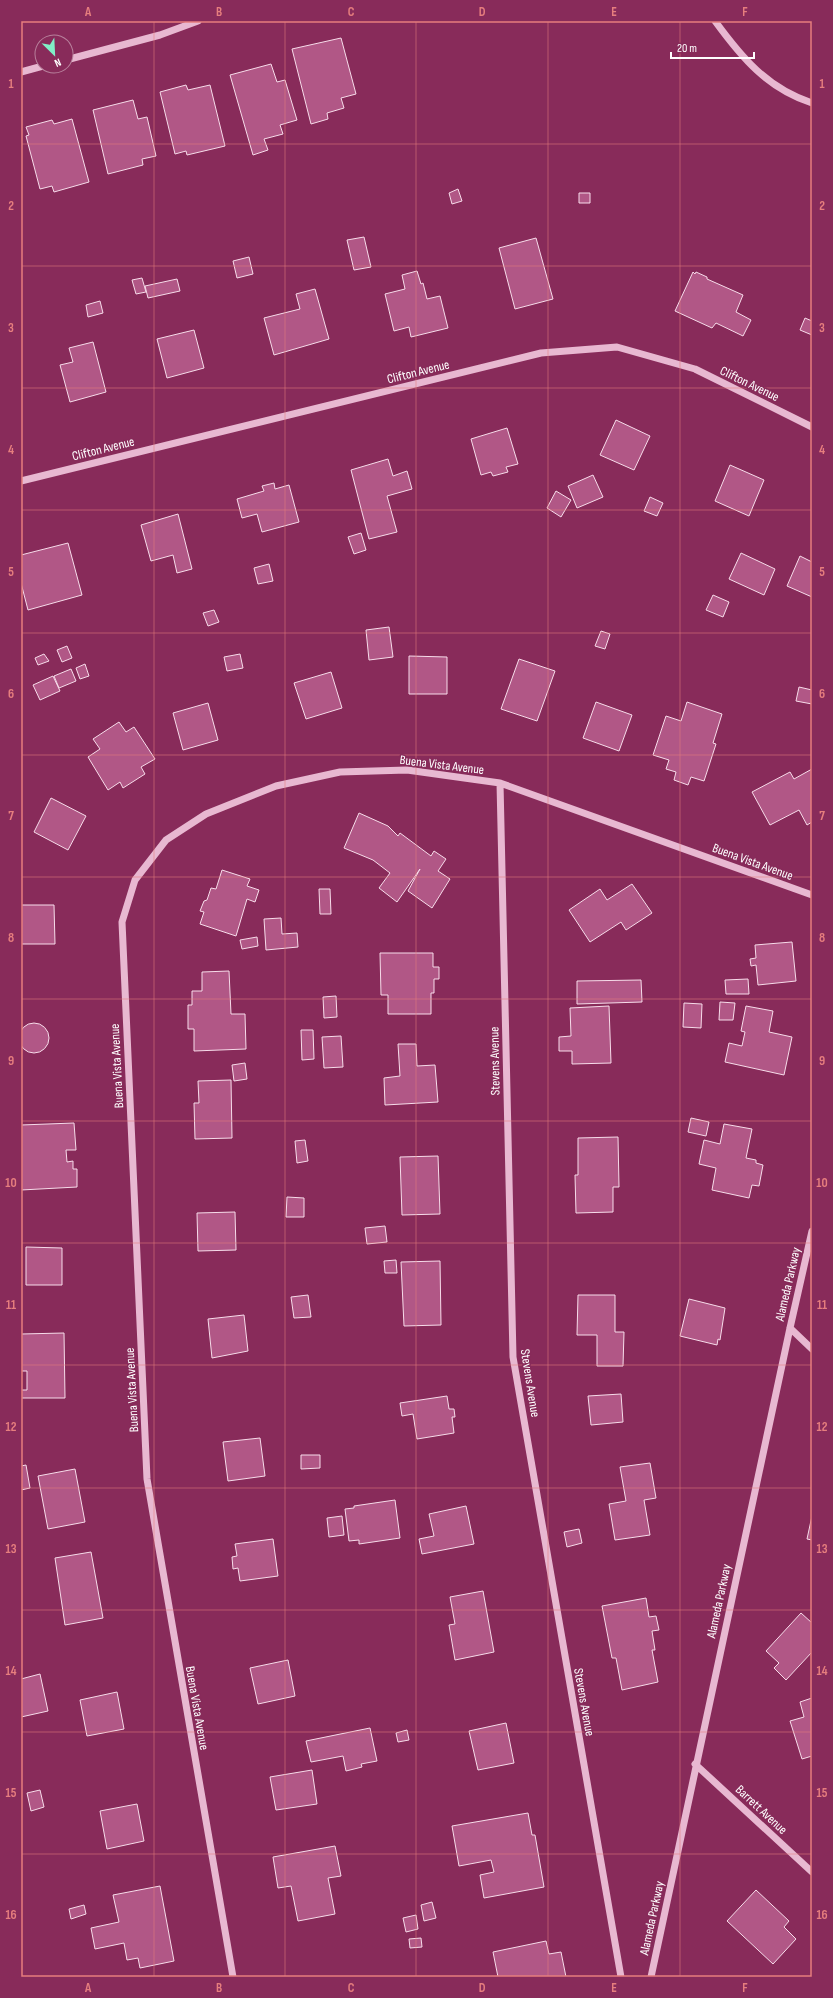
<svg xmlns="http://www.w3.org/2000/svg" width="833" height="1998" font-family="'Sofia Sans Condensed',sans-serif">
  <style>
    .building { fill: #b15786; stroke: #f7dcea }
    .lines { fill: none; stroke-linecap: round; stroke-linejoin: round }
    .minor { stroke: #e8b8d1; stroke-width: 7 }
    .grid { fill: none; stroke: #e67e7e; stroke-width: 1; stroke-opacity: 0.55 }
    .labels { text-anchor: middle; stroke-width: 3; stroke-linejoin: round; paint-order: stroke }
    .street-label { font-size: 13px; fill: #fff; stroke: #882b5a }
    .neatline { fill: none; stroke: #e67e7e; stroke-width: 1.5 }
    .grid-label { font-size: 13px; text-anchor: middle; font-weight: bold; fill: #e67e7e }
  </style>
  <rect width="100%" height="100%" fill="#882b5a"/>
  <path class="building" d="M 341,38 L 356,94 L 341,98 L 344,108 L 327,113 L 328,119 L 311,124 L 292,49 Z
    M 271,64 L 277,82 L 285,80 L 297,120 L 280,125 L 283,134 L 264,139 L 268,150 L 253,155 L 230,75 Z
    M 186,85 L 188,90 L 210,85 L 225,146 L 187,155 L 186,151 L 175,154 L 160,92 Z
    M 133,100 L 138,119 L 147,117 L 156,156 L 142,159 L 143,165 L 108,174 L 93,110 Z
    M 72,119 L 89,182 L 54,192 L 52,186 L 40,189 L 26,136 L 29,135 L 26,127 L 52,120 L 54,124 Z
    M 458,189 L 462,201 L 452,204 L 449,193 Z
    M 579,193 L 590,193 L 590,203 L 579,203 Z
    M 364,237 L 371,267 L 354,270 L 347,240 Z
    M 536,238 L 553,299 L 515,309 L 499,248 Z
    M 249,257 L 253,274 L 237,278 L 233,261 Z
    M 417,271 L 421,284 L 423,283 L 427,299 L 440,296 L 448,328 L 411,337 L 409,327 L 394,331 L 385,294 L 405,289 L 402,275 Z
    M 693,272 L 695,274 L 696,272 L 707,277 L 707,279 L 743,295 L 736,312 L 751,320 L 743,336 L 716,323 L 712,328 L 675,311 Z
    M 142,278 L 146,292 L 136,294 L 132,280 Z
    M 177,279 L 180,291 L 148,298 L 145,286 Z
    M 315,289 L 329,339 L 274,355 L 264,318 L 300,309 L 296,294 Z
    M 100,301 L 103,313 L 88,317 L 86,305 Z
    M 805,318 L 812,321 L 812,335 L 800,330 Z
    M 194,330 L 204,368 L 167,378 L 157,339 Z
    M 93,342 L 106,392 L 70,402 L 60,365 L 73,362 L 69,348 Z
    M 616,420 L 650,436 L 634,470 L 600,455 Z
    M 507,428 L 518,464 L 506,467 L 508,472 L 493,476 L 491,472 L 481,475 L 471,439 Z
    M 388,459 L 393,476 L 407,471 L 412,489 L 387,496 L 397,532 L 369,539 L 351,470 Z
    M 730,465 L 764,480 L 749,516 L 715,501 Z
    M 593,475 L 603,497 L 577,508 L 568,486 Z
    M 274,483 L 275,489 L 289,485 L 299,522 L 262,532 L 257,514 L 242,518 L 237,499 L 264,491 L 262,486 Z
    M 556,491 L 571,500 L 561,517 L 547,508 Z
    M 650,497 L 663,503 L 657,516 L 644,511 Z
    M 178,514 L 192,569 L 177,573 L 173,555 L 151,561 L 141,525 Z
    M 361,533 L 366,550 L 354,554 L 348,537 Z
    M 68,543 L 82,595 L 28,610 L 21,583 L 21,555 Z
    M 741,553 L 775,569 L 764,595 L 729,579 Z
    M 800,556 L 812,562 L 812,597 L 787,586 Z
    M 269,564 L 273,581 L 258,584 L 254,568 Z
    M 713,595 L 729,602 L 723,617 L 706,610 Z
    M 214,610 L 219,622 L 208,626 L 203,613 Z
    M 389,627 L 393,657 L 369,660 L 366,630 Z
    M 601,631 L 610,634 L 605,649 L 595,646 Z
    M 67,646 L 72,658 L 62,662 L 57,650 Z
    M 44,654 L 49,661 L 38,665 L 35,658 Z
    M 240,654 L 243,668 L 227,671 L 224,657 Z
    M 409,656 L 447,657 L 447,694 L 409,694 Z
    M 519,659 L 555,671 L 537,721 L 501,709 Z
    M 85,664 L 89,676 L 80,679 L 76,668 Z
    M 71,669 L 76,681 L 59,688 L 54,676 Z
    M 331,672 L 342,708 L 306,719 L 294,683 Z
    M 53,676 L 60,691 L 40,700 L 33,685 Z
    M 799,687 L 812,690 L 812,704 L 796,701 Z
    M 596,702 L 632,715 L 619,751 L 583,738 Z
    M 687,702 L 722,714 L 713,743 L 716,744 L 704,781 L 691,777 L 688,785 L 674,780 L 676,772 L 666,769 L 669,760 L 653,755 L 666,716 L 681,721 Z
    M 208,703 L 218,740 L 183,750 L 173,713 Z
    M 119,722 L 126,732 L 134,727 L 155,759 L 141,767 L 145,774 L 123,788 L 120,782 L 108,790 L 88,757 L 100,749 L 93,739 Z
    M 812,769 L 812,822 L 807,825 L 799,810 L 770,825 L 752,792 L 790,772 L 794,779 Z
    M 51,798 L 86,816 L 68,850 L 34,832 Z
    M 359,813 L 388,826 L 398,836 L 400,833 L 431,856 L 434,851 L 446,859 L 438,871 L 450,879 L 432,908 L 408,891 L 420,869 L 397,902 L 379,888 L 390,873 L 373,860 L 344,848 Z
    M 222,870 L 250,879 L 247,886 L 259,890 L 255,902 L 247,899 L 236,936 L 200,924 L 204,912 L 200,911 L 204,901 L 207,900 L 211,888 L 216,889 Z
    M 632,884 L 652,913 L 626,930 L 621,922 L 590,942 L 569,910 L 600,889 L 607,900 Z
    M 319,889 L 330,889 L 331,914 L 320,914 Z
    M 21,905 L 54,905 L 55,944 L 21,944 Z
    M 281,918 L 282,934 L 297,933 L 298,947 L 266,950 L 264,919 Z
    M 257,937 L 258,946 L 242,949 L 240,940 Z
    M 792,942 L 796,981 L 758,985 L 756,965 L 751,966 L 750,959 L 756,958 L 755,945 Z
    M 380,953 L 433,953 L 433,967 L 439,967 L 439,979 L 434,979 L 434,993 L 431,993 L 431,1014 L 388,1014 L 388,995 L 381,995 Z
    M 229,971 L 231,1014 L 245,1014 L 246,1049 L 194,1051 L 194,1029 L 188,1029 L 188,1005 L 192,1005 L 192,991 L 202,991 L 202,972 Z
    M 748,979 L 749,994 L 726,994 L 725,980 Z
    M 641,980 L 642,1002 L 577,1004 L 577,981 Z
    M 336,996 L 337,1017 L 324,1018 L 323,997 Z
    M 720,1002 L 735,1003 L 733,1020 L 719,1020 Z
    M 684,1003 L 702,1004 L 701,1028 L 683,1027 Z
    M 609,1006 L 611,1063 L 572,1064 L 572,1051 L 559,1051 L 559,1037 L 571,1036 L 570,1008 Z
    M 746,1006 L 773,1011 L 769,1032 L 792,1037 L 784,1075 L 725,1062 L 729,1043 L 742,1046 L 745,1032 L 741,1031 Z
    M19 1038a15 15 0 1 1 30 0a15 15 0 1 1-30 0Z
    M 301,1030 L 313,1030 L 314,1059 L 302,1060 Z
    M 341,1036 L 343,1067 L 324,1068 L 322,1037 Z
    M 398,1044 L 416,1044 L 417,1066 L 435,1065 L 438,1102 L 385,1105 L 384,1078 L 400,1076 Z
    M 245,1063 L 247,1079 L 234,1081 L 232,1065 Z
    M 231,1080 L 232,1138 L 195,1139 L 194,1103 L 199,1103 L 198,1081 Z
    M 691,1118 L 709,1122 L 706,1136 L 688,1132 Z
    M 74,1123 L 76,1150 L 66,1150 L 67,1162 L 73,1161 L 73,1169 L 77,1169 L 77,1187 L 21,1190 L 21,1125 Z
    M 724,1124 L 752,1129 L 746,1158 L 756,1160 L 756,1163 L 763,1165 L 759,1186 L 752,1185 L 749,1198 L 712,1190 L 716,1168 L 699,1164 L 704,1140 L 720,1144 Z
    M 618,1137 L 619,1187 L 613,1187 L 613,1212 L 576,1213 L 575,1175 L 578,1175 L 578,1138 Z
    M 305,1140 L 308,1161 L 297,1163 L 295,1141 Z
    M 438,1156 L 440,1214 L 402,1215 L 400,1157 Z
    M 287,1197 L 304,1198 L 304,1217 L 286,1217 Z
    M 235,1212 L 236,1250 L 198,1251 L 197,1213 Z
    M 385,1226 L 387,1242 L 367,1244 L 365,1228 Z
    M 26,1247 L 62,1248 L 62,1285 L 26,1285 Z
    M 396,1260 L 397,1273 L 385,1273 L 384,1261 Z
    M 440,1261 L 441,1325 L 404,1326 L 401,1262 Z
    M 308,1295 L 311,1317 L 294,1318 L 291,1297 Z
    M 578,1295 L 615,1295 L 615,1332 L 624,1332 L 623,1366 L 597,1366 L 597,1335 L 577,1335 Z
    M 689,1299 L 725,1308 L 720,1340 L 718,1339 L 717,1345 L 680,1336 Z
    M 244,1315 L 248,1351 L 212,1358 L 208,1319 Z
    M 64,1333 L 65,1398 L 21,1398 L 21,1390 L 27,1390 L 27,1371 L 21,1371 L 21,1334 Z
    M 621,1394 L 623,1422 L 591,1425 L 588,1396 Z
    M 447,1396 L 449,1409 L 454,1409 L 455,1417 L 452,1417 L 454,1433 L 417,1439 L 413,1414 L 402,1416 L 400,1403 Z
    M 260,1438 L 265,1476 L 228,1481 L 223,1442 Z
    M 301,1455 L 320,1455 L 320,1468 L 301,1469 Z
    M 650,1463 L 656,1498 L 644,1500 L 650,1535 L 615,1540 L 609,1504 L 626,1501 L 620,1467 Z
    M 26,1465 L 30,1488 L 21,1490 L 21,1466 Z
    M 75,1469 L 85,1522 L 48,1529 L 38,1476 Z
    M 395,1500 L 400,1538 L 359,1544 L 359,1540 L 349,1541 L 345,1509 L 354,1508 L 354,1506 Z
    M 466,1506 L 474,1544 L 422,1554 L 419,1539 L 434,1536 L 429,1514 Z
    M 342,1516 L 344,1535 L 329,1537 L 327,1518 Z
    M 812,1516 L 812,1540 L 807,1539 Z
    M 579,1529 L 582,1543 L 567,1547 L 564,1532 Z
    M 273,1539 L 278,1576 L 240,1581 L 238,1568 L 233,1569 L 232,1557 L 237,1556 L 235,1544 Z
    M 91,1552 L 103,1618 L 65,1625 L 55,1558 Z
    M 483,1591 L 494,1652 L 455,1660 L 449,1625 L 455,1624 L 450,1597 Z
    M 646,1598 L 649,1617 L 656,1616 L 659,1630 L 652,1631 L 655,1650 L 652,1650 L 658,1682 L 622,1690 L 616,1658 L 612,1658 L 602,1606 Z
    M 801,1613 L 812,1623 L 812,1652 L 786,1680 L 774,1668 L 779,1663 L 766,1651 Z
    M 288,1660 L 295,1696 L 258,1704 L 250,1668 Z
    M 40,1674 L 48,1711 L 21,1717 L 21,1679 Z
    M 117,1692 L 124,1729 L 87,1736 L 80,1700 Z
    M 812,1698 L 812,1756 L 802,1759 L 790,1721 L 804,1717 L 800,1702 Z
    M 506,1723 L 514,1763 L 478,1770 L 469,1731 Z
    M 370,1728 L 377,1761 L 361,1764 L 362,1767 L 346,1771 L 343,1756 L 311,1762 L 306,1741 Z
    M 407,1730 L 409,1740 L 398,1742 L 396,1733 Z
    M 312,1770 L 317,1804 L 276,1810 L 270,1777 Z
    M 40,1790 L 44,1807 L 31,1811 L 27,1793 Z
    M 137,1804 L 144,1841 L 107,1849 L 100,1811 Z
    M 528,1813 L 532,1835 L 535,1835 L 544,1887 L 484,1898 L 480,1875 L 494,1872 L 491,1860 L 459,1866 L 452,1826 Z
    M 335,1846 L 341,1876 L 328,1878 L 335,1914 L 298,1921 L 291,1886 L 278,1888 L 273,1857 Z
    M 160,1886 L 174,1961 L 140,1968 L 138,1958 L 127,1960 L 124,1943 L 95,1949 L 91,1928 L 119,1922 L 113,1895 Z
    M 756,1890 L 789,1921 L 784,1927 L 796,1939 L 773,1964 L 727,1921 Z
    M 432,1902 L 436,1918 L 424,1921 L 421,1905 Z
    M 84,1905 L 86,1914 L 71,1919 L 69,1909 Z
    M 416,1915 L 418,1929 L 406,1932 L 403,1918 Z
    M 421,1938 L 422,1947 L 410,1948 L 409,1939 Z
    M 546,1941 L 549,1954 L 561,1952 L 566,1977 L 498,1977 L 493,1952 Z"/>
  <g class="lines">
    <path class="minor" d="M 715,21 C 742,58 767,88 812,103
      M 66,60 L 160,35 L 198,21
      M 21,72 L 43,66
      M 21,481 L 541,353 L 617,347 L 695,369 L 812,427
      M 500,783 L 513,1357 L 621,1977
      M 790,1328 L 812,1349
      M 695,1764 L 812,1872
      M 233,1977 L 147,1479 L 122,922 L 135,880 L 166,840 L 206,814 L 276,786 L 340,772 L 407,770 L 500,783 L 812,895
      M 651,1977 L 790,1328 L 812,1231"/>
  </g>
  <path class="grid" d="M 154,21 L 154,1977M 285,21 L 285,1977M 416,21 L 416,1977M 548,21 L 548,1977M 680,21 L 680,1977M 21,144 L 812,144M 21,266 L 812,266M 21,388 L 812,388M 21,510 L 812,510M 21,633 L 812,633M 21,755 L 812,755M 21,877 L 812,877M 21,999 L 812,999M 21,1121 L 812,1121M 21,1243 L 812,1243M 21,1365 L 812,1365M 21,1488 L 812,1488M 21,1610 L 812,1610M 21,1732 L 812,1732M 21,1854 L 812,1854"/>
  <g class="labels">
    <g class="street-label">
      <text transform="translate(418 371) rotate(-14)" y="5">Clifton Avenue</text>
      <text transform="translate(750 383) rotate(26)" y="5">Clifton Avenue</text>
      <text transform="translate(103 448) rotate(-14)" y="5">Clifton Avenue</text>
      <text transform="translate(442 764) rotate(7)" y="5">Buena Vista Avenue</text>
      <text transform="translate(753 861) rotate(20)" y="5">Buena Vista Avenue</text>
      <text transform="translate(494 1061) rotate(-91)" y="5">Stevens Avenue</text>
      <text transform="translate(116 1066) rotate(-93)" y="5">Buena Vista Avenue</text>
      <text transform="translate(787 1284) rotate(-77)" y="5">Alameda Parkway</text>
      <text transform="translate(531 1383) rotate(81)" y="5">Stevens Avenue</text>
      <text transform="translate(131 1390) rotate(-93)" y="5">Buena Vista Avenue</text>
      <text transform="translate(718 1601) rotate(-78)" y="5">Alameda Parkway</text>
      <text transform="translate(585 1702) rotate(80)" y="5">Stevens Avenue</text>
      <text transform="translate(198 1708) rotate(80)" y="5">Buena Vista Avenue</text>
      <text transform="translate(762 1809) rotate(43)" y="5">Barrett Avenue</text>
      <text transform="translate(651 1918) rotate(-78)" y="5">Alameda Parkway</text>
    </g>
  </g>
  <rect width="833" height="1998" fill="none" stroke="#882b5a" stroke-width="44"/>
  <g transform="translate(54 54) rotate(156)"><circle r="19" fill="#882b5a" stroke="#b8809c"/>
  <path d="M0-3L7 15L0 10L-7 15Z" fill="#81eec7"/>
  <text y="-6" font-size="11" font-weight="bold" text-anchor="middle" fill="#ffffff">N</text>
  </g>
  <path d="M671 52v6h83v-6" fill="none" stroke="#ffffff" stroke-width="2"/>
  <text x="677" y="52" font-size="12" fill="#ffffff" stroke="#882b5a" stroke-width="3" paint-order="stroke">20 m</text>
  <rect x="22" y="22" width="789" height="1954" class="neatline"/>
  <g class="grid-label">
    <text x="88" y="16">A</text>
    <text x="219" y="16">B</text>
    <text x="351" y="16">C</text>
    <text x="482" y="16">D</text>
    <text x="614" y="16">E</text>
    <text x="745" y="16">F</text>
    <text x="11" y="88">1</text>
    <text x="822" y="88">1</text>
    <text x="11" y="210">2</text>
    <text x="822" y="210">2</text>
    <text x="11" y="332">3</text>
    <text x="822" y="332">3</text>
    <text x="11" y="454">4</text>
    <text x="822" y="454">4</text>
    <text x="11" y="576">5</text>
    <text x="822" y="576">5</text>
    <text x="11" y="698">6</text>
    <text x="822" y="698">6</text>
    <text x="11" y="820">7</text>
    <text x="822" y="820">7</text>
    <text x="11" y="942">8</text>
    <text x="822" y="942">8</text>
    <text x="11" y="1065">9</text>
    <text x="822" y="1065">9</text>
    <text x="11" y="1187">10</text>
    <text x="822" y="1187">10</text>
    <text x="11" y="1309">11</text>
    <text x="822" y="1309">11</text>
    <text x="11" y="1431">12</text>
    <text x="822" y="1431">12</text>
    <text x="11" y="1553">13</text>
    <text x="822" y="1553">13</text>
    <text x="11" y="1675">14</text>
    <text x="822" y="1675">14</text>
    <text x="11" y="1797">15</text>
    <text x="822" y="1797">15</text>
    <text x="11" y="1919">16</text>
    <text x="822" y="1919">16</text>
    <text x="88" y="1992">A</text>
    <text x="219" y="1992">B</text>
    <text x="351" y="1992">C</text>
    <text x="482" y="1992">D</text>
    <text x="614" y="1992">E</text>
    <text x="745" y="1992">F</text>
  </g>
</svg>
